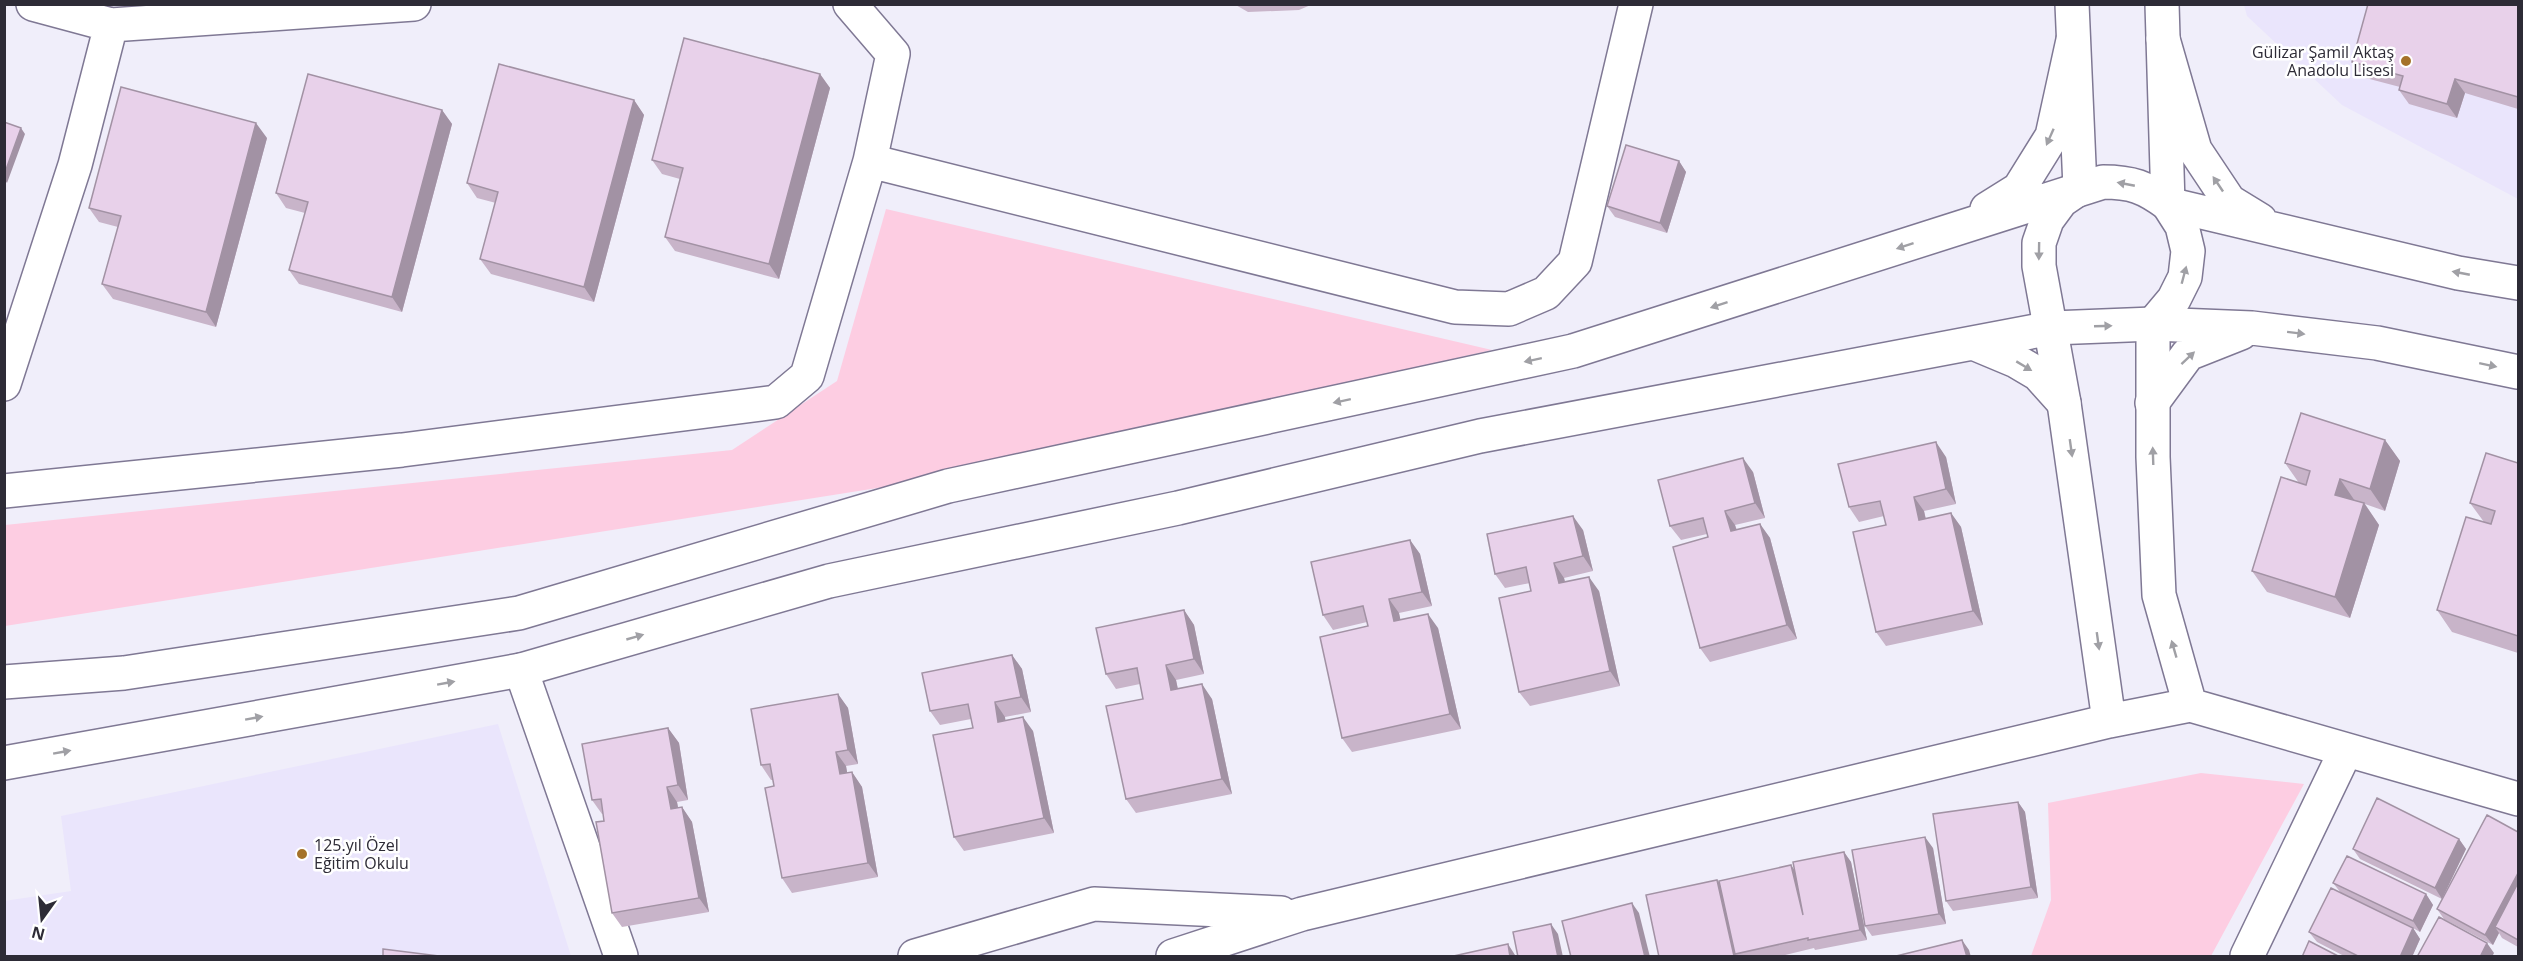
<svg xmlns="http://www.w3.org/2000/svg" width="2523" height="961" font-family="'Open Sans',sans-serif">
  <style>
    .built { fill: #eae5fc }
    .green { fill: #fdcde2 }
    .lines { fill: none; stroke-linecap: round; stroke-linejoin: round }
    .minor-casing { stroke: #7f7894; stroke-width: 36 }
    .major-casing { stroke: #7f7894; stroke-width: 36 }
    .minor { stroke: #fff; stroke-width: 33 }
    .major { stroke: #fff; stroke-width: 33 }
    .wall { fill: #c8b4c9 }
    .shaded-wall { fill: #a292a4 }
    .building { fill: #e8d1ea; stroke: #a292a4; stroke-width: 1.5 }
    .oneway { fill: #a0a0a5 }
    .poi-dot { fill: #a57229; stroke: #fff; stroke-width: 2 }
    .labels { text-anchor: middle; stroke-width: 5; stroke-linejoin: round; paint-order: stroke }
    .poi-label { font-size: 16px; fill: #2d2b36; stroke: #fff; text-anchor: end }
  </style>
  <rect width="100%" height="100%" fill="#f0eefa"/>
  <path class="built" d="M 2244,5 L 2518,5 L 2518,199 L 2342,105 L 2247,16 Z
    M 498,724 L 571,956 L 5,956 L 4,901 L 71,891 L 61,816 Z"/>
  <path class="green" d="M 886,209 L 1492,350 L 909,483 L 5,626 L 5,525 L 732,450 L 837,381 Z
    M 2201,773 L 2304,784 L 2211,956 L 2031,956 L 2051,900 L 2048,803 Z"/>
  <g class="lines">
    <defs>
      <path id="minor" d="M 33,4 L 111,25 L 414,4
        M 2072,4 L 2080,188 L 2061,201 L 2047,220 L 2039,243 L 2039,266 L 2064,403 L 2109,721
        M 2162,4 L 2168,204 L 2182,226 L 2188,251 L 2185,277 L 2174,299 L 2153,324 L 2153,457 L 2159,595 L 2190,705
        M 870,161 L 1455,307 L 1509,309 L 1546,293 L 1575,262 L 1636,4
        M 4,384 L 75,165 L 111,25
        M 4,491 L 402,450 L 776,402 L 807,376 L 870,161 L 893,54 L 850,4
        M 521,670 L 621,956
        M 915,956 L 1094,904 L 1281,913
        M 1173,956 L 1302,914 L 2109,721 L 2190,705 L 2518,799
        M 2247,956 L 2346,750"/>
      <path id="major" d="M 2163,39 L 2195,150 L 2229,201 L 2260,220
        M 1987,209 L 2019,189 L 2052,136 L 2073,40
        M 1973,343 L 2016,361 L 2038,374 L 2064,403
        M 2152,403 L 2188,354 L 2241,333
        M 4,682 L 124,673 L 519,613 L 948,486 L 1573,351 L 2103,182 C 2132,182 2145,187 2168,204 L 2458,273 L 2518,283
        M 4,763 L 521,670 L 829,581 L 1178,508 L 1480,436 L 2052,328 L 2153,324 L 2252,328 L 2377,343 L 2518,372"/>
    </defs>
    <use href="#minor" class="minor-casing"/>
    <use href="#major" class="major-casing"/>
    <use href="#minor" class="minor"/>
    <use href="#major" class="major"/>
  </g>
  <path class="wall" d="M 1234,4 L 1313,4 L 1299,10 L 1248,12 Z
    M 2518,4 L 2518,109 L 2465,93 L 2457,118 L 2409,104 L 2399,90 L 2400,87 L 2362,77 L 2352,62 Z
    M 820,74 L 830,88 L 779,279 L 675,251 L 665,237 L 680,179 L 662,174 L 652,160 Z
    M 634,100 L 644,115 L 594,302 L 491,274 L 480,259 L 496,203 L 477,198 L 467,183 Z
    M 442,110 L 452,124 L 402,312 L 299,284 L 289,270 L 305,213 L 286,208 L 276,193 Z
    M 267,138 L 216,327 L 113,299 L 102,284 L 118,227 L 99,222 L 89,208 Z
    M 1679,161 L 1686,172 L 1667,233 L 1615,217 L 1607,206 Z
    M 2385,440 L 2400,461 L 2385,511 L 2365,504 L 2379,525 L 2350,618 L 2267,592 L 2252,571 L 2299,483 L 2285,463 Z
    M 1946,457 L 1956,504 L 1924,511 L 1926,519 L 1951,513 L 1961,527 L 1983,625 L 1886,646 L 1876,632 L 1886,525 L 1884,516 L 1859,522 L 1849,507 Z
    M 2518,463 L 2518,653 L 2452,632 L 2437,610 L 2484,522 L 2470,503 Z
    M 1753,472 L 1765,518 L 1735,525 L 1737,530 L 1760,524 L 1770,538 L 1797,639 L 1710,662 L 1700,648 L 1708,537 L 1707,534 L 1681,540 L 1670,526 Z
    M 1583,530 L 1593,571 L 1564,578 L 1565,582 L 1599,591 L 1620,686 L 1530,706 L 1519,692 L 1531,591 L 1530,583 L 1505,588 L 1495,574 Z
    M 1410,540 L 1420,554 L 1432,606 L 1399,613 L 1400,620 L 1438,628 L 1461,729 L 1352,752 L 1342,738 L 1368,626 L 1367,622 L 1333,630 L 1323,615 Z
    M 1184,610 L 1194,625 L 1204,674 L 1176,680 L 1178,689 L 1212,699 L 1232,794 L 1136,813 L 1126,799 L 1143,699 L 1140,684 L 1116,689 L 1106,674 Z
    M 1012,655 L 1022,669 L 1031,712 L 1005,717 L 1005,721 L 1033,731 L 1054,833 L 964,851 L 954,837 L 973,728 L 971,719 L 940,725 L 930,711 Z
    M 838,694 L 848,708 L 858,764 L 846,766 L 847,773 L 852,772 L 862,787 L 878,877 L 792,893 L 782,878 L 773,780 L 771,780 L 761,765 Z
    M 668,728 L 679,743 L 688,800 L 677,802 L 678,808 L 682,807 L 692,822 L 709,912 L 622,927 L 612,913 L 603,814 L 602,814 L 592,800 Z
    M 2018,802 L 2025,812 L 2038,898 L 1953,911 L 1946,901 Z
    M 2518,832 L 2518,947 L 2502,938 L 2499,933 L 2493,945 L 2444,919 L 2437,909 Z
    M 2459,839 L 2466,849 L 2442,899 L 2360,859 L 2353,849 Z
    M 1933,848 L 1946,924 L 1872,936 L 1865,926 Z
    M 1844,852 L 1851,862 L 1867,940 L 1815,950 L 1814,948 L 1777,957 L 1659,957 L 1717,880 L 1720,883 L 1794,870 Z
    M 2333,883 L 2426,894 L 2433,905 L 2420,932 L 2413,928 L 2420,939 L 2412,957 L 2346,957 L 2317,942 L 2309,932 L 2341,893 Z"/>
  <path class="shaded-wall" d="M 820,74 L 830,88 L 779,279 L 769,264 Z
    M 2455,79 L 2465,93 L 2457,118 L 2447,104 Z
    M 634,100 L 644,115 L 594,302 L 584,287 Z
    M 442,110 L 452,124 L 402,312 L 392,297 Z
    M 256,123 L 267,138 L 216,327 L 206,312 Z
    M 21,128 L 25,134 L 7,183 L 4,179 L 4,175 Z
    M 1679,161 L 1686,172 L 1667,233 L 1660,223 Z
    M 2385,440 L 2400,461 L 2385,511 L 2370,489 Z
    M 1936,442 L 1946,457 L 1956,504 L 1946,489 Z
    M 1743,458 L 1753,472 L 1765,518 L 1755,503 Z
    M 2340,479 L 2355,501 L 2335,495 Z
    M 1914,497 L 1924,511 L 1929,535 L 1919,520 Z
    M 2364,503 L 2379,525 L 2350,618 L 2335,597 Z
    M 1725,511 L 1735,525 L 1741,546 L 1731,531 Z
    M 1951,513 L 1961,527 L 1983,625 L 1973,611 Z
    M 1573,516 L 1583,530 L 1593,571 L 1583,556 Z
    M 1760,524 L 1770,538 L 1797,639 L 1787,625 Z
    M 1410,540 L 1420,554 L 1432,606 L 1422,592 Z
    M 1554,563 L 1564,578 L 1569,598 L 1559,583 Z
    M 1589,577 L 1599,591 L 1620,686 L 1610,671 Z
    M 1389,599 L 1399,613 L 1404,636 L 1394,621 Z
    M 1184,610 L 1194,625 L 1204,674 L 1194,659 Z
    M 1428,614 L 1438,628 L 1461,729 L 1450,714 Z
    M 1012,655 L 1022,669 L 1031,712 L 1021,697 Z
    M 1166,665 L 1176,680 L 1181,705 L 1171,690 Z
    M 1202,684 L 1212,699 L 1232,794 L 1222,779 Z
    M 838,694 L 848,708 L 858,764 L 848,750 Z
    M 995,702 L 1005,717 L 1008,737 L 998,722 Z
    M 1023,717 L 1033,731 L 1054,833 L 1044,818 Z
    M 668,728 L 679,743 L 688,800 L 678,785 Z
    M 836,752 L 846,766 L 850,789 L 840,774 Z
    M 852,772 L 862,787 L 878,877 L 868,863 Z
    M 667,787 L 677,802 L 681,824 L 671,809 Z
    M 2018,802 L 2025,812 L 2038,898 L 2031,887 Z
    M 682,807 L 692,822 L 709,912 L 699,898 Z
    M 1925,837 L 1933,848 L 1946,924 L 1939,914 Z
    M 2459,839 L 2466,849 L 2442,899 L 2435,888 Z
    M 1844,852 L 1851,862 L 1867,940 L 1860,930 Z
    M 1791,865 L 1798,875 L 1803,915 Z
    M 2518,873 L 2518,897 L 2495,927 L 2499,933 L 2493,945 L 2485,935 Z
    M 1717,880 L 1724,890 L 1735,954 L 1737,957 L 1734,956 Z
    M 2426,894 L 2433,905 L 2420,932 L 2413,921 Z
    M 1632,903 L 1639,913 L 1650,957 L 1645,957 Z
    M 1551,924 L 1558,934 L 1563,957 L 1558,957 Z
    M 2413,928 L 2420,939 L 2412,957 L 2400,957 Z
    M 1962,940 L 1969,950 L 1971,957 L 1967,957 Z
    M 2487,943 L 2494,953 L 2492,957 L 2480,957 Z
    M 1508,944 L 1515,955 L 1515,957 L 1510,957 Z"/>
  <path class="building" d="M 2368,4 L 2518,4 L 2518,97 L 2455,79 L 2447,104 L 2399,90 L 2403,76 L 2352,62 Z
    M 684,38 L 820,74 L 769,264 L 665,237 L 683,168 L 652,160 Z
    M 499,64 L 634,100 L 584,287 L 480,259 L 498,192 L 467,183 Z
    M 308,74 L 442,110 L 392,297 L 289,270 L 308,202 L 276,193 Z
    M 121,87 L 256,123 L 206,312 L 102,284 L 121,216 L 89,208 Z
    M 4,122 L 21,128 L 4,175 Z
    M 1626,145 L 1679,161 L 1660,223 L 1607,206 Z
    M 2301,413 L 2385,440 L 2370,489 L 2340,479 L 2335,495 L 2364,503 L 2335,597 L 2252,571 L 2281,477 L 2306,485 L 2310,471 L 2285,463 Z
    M 1936,442 L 1946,489 L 1914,497 L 1919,520 L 1951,513 L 1973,611 L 1876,632 L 1853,532 L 1886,525 L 1880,501 L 1849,507 L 1838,464 Z
    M 2486,453 L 2518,463 L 2518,636 L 2437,610 L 2466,517 L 2491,524 L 2495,511 L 2470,503 Z
    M 1743,458 L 1755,503 L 1725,511 L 1731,531 L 1760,524 L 1787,625 L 1700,648 L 1673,547 L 1708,537 L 1703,518 L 1670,526 L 1658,480 Z
    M 1573,516 L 1583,556 L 1554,563 L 1559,583 L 1589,577 L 1610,671 L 1519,692 L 1499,598 L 1531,591 L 1526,567 L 1495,574 L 1487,534 Z
    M 1410,540 L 1422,592 L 1389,599 L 1394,621 L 1428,614 L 1450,714 L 1342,738 L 1320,637 L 1368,626 L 1363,606 L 1323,615 L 1311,562 Z
    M 1184,610 L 1194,659 L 1166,665 L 1171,690 L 1202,684 L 1222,779 L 1126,799 L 1106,706 L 1143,699 L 1137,668 L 1106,674 L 1096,628 Z
    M 1012,655 L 1021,697 L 995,702 L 998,722 L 1023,717 L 1044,818 L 954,837 L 933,735 L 973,728 L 968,704 L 930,711 L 922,673 Z
    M 838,694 L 848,750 L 836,752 L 840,774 L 852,772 L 868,863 L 782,878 L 765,788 L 774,786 L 770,764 L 761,765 L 751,709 Z
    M 668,728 L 678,785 L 667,787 L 671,809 L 682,807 L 699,898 L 612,913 L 596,822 L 604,821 L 601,799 L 592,800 L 582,744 Z
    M 2377,798 L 2459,839 L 2435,888 L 2353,849 Z
    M 2018,802 L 2031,887 L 1946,901 L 1933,814 Z
    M 2487,815 L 2518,832 L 2518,873 L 2485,935 L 2437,909 Z
    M 1925,837 L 1939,914 L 1865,926 L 1852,850 Z
    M 1844,852 L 1860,930 L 1808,940 L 1808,938 L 1735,954 L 1719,881 L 1791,865 L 1803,915 L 1793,862 Z
    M 2347,856 L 2426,894 L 2413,921 L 2333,883 Z
    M 1717,880 L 1734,956 L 1731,957 L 1659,957 L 1646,895 Z
    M 2518,883 L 2518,940 L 2495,927 Z
    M 2331,888 L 2413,928 L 2400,957 L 2360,957 L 2309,932 Z
    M 1632,903 L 1645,957 L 1571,957 L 1562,921 Z
    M 2439,917 L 2487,943 L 2480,957 L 2417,957 Z
    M 1551,924 L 1558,957 L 1518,957 L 1513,932 Z
    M 1962,940 L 1967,957 L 1892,957 Z
    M 2309,941 L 2340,957 L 2302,957 Z
    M 1508,944 L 1510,957 L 1449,957 Z
    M 383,949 L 447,957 L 383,957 Z"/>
  <defs><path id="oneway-solid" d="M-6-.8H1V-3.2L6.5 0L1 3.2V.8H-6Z" transform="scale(1.5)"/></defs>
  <g class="oneway">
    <use href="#oneway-solid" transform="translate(2050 137) rotate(114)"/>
    <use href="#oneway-solid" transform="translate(2126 184) rotate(-169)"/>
    <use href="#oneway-solid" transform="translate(2218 184) rotate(-124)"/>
    <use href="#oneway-solid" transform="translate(1905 246) rotate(162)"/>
    <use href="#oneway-solid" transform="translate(2039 251) rotate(91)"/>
    <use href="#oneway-solid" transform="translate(2461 273) rotate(-169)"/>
    <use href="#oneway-solid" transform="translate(2184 275) rotate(-75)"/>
    <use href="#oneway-solid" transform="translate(1719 305) rotate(162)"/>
    <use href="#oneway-solid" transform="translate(2103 326) rotate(-2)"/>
    <use href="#oneway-solid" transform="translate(2296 333) rotate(7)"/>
    <use href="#oneway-solid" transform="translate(2188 358) rotate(-43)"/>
    <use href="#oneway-solid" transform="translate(1533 360) rotate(168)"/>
    <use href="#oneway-solid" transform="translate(2488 365) rotate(12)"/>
    <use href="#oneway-solid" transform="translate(2024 366) rotate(31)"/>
    <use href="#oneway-solid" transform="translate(1342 401) rotate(168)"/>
    <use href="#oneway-solid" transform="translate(2071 448) rotate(82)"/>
    <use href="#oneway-solid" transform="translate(2153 456) rotate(-92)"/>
    <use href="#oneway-solid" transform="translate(635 637) rotate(-16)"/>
    <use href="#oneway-solid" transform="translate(2098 641) rotate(82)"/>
    <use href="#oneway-solid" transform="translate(2174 649) rotate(-106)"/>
    <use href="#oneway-solid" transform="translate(446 683) rotate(-10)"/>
    <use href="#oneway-solid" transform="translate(254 718) rotate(-10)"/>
    <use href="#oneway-solid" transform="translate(62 752) rotate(-10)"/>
  </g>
  <g class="poi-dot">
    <circle cx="2406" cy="61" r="6"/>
    <circle cx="302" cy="854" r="6"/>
  </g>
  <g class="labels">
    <g class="poi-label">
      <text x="2394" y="58">Gülizar Şamil Aktaş<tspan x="2394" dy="18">Anadolu Lisesi</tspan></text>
      <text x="314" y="851" text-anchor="start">125.yıl Özel<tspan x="314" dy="18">Eğitim Okulu</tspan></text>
    </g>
  </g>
  <rect width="2523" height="961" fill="none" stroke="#2d2b36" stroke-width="12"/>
  <g transform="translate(42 919) rotate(195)" stroke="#ffffff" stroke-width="4.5" paint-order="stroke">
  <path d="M0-4.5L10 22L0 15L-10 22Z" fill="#2d2b36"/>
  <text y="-9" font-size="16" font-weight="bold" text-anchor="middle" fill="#2d2b36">N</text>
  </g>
</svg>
